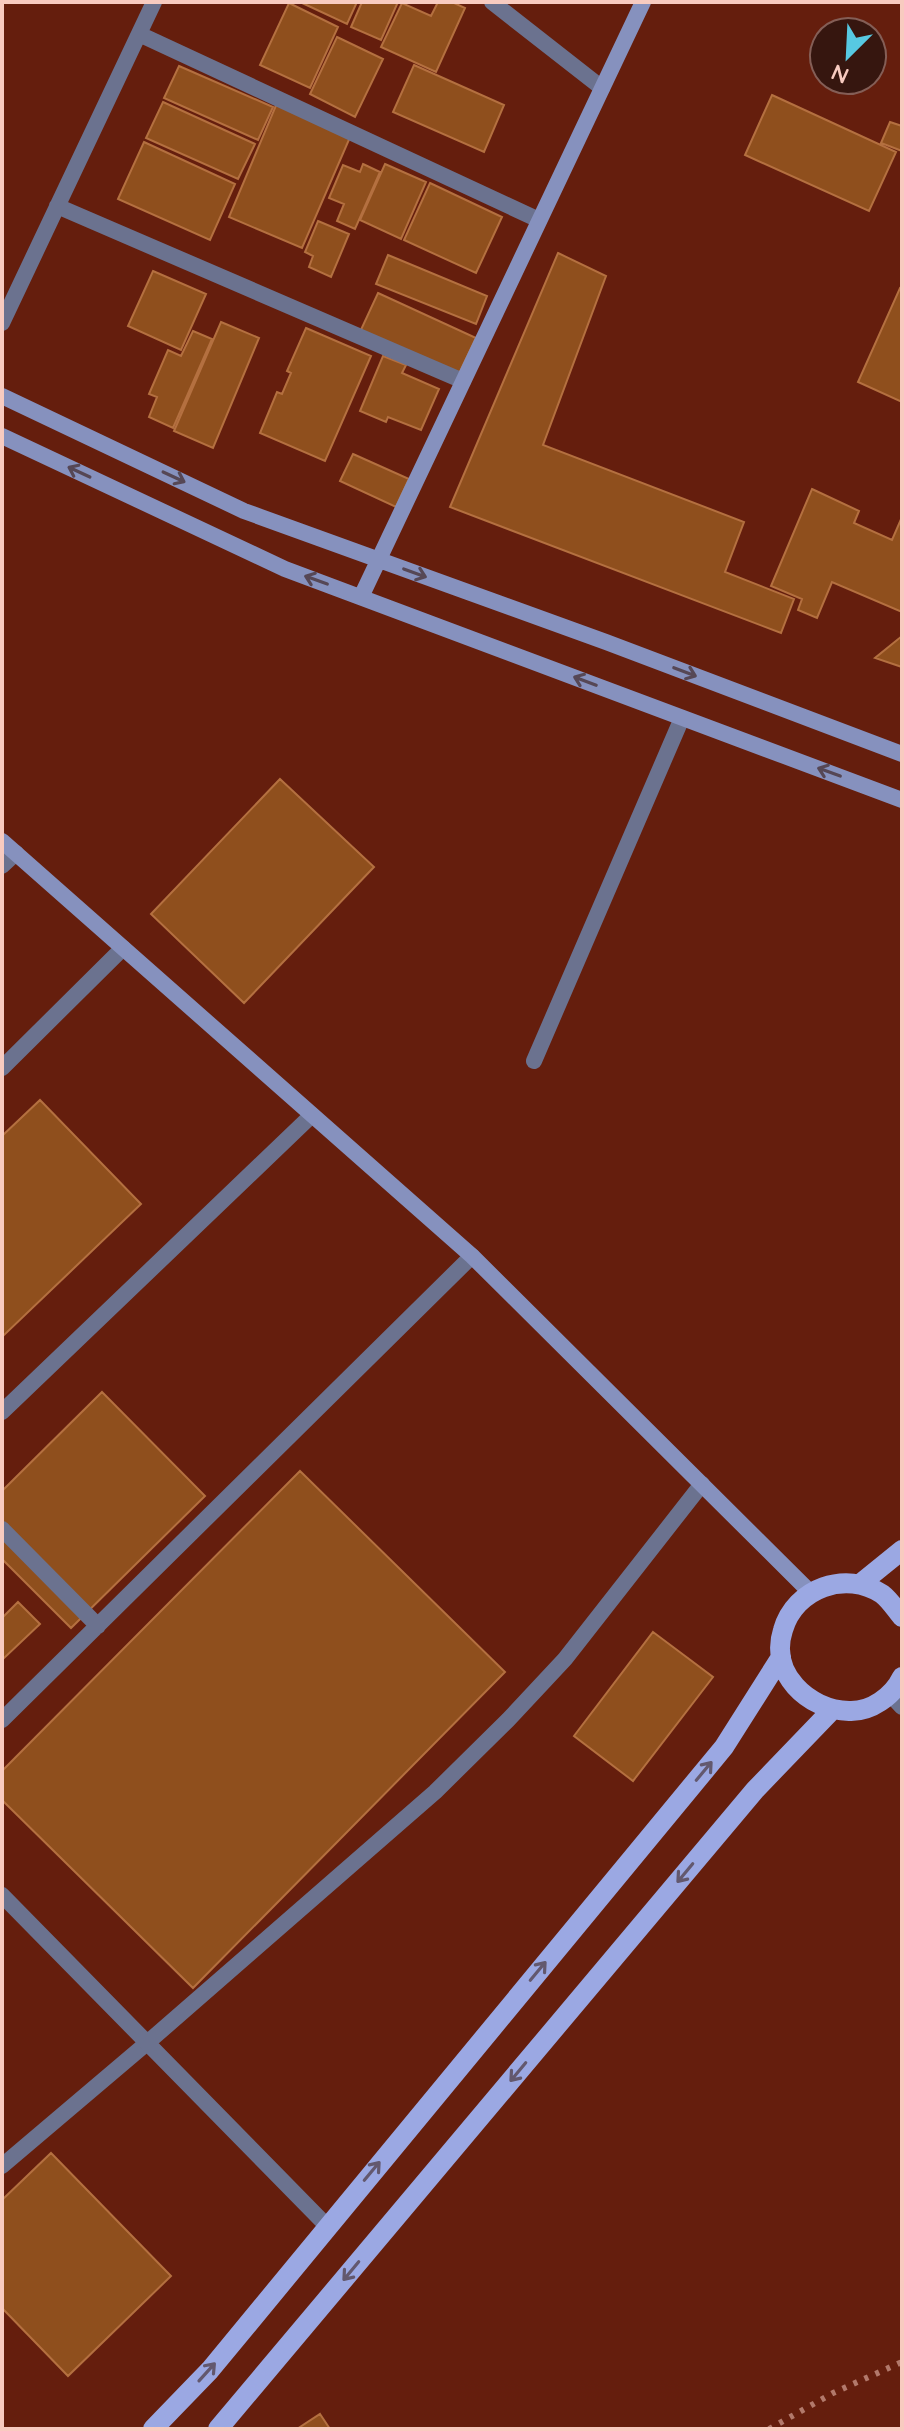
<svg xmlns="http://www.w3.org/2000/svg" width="904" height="2431" font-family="Quicksand,sans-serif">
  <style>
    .building { fill: #8f4f1d; stroke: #b47040; stroke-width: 2 }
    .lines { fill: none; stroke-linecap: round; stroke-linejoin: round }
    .lane { stroke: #6b728f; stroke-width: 16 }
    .street { stroke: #6b728f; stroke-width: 16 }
    .secondary { stroke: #8691be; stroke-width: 16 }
    .primary { stroke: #9ba8e3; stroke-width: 20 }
    .rail { stroke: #b2796b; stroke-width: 6; stroke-dasharray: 4 8; stroke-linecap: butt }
    .oneway { stroke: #564755 }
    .oneway2 { stroke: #63586e }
  </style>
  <rect width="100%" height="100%" fill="#651e0d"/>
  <path class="building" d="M 300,2 L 357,2 L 347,24 Z
    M 362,2 L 398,2 L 381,40 L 351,27 Z
    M 438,2 L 452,2 L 465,8 L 436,72 L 381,47 L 402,3 L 431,16 Z
    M 289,3 L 338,27 L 310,88 L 260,65 Z
    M 337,37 L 383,59 L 355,117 L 310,94 Z
    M 414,65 L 504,105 L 484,152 L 393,112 Z
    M 179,66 L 273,107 L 258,140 L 164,98 Z
    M 772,95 L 896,152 L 869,211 L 745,155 Z
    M 163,102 L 255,144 L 238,179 L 146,138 Z
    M 277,103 L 351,135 L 302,248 L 229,217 Z
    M 890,122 L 902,126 L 902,151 L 881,143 Z
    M 144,142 L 235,184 L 210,240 L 118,199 Z
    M 363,164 L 380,172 L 355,229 L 337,221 L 344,204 L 329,198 L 343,165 L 360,172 Z
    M 385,164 L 426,182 L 401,239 L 360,220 Z
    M 430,183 L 502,217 L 476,273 L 404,240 Z
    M 318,221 L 349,234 L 331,277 L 309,267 L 313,256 L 305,252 Z
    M 558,253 L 606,276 L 543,445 L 744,522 L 725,572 L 794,599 L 781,633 L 450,507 Z
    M 388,255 L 487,296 L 476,324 L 376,284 Z
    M 153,271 L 206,294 L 181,350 L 128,326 Z
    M 900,288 L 902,289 L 902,402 L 858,382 Z
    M 378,293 L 476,338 L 457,378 L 359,334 Z
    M 221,322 L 259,338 L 213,448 L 174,431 Z
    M 306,328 L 371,356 L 325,461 L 260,433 L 277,392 L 282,394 L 291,373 L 287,371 Z
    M 193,331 L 212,339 L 173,428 L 149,417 L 157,397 L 149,394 L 168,350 L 181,356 Z
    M 383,356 L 406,365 L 402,373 L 439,389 L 421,430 L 388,417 L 386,422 L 360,411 Z
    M 353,454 L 409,479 L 396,507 L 340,481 Z
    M 812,489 L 859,511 L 854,523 L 892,540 L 902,517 L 902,612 L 832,582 L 817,618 L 798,610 L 802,599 L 771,586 Z
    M 902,636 L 902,667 L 875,658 Z
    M 280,779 L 374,867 L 244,1003 L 151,914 Z
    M 40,1100 L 141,1204 L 2,1337 L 2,1136 Z
    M 102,1392 L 205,1496 L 71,1628 L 2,1559 L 2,1491 Z
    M 300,1471 L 505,1672 L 193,1988 L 2,1800 L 2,1771 Z
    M 18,1602 L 40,1624 L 2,1660 L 2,1618 Z
    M 653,1632 L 713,1677 L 633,1781 L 574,1736 Z
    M 51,2153 L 171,2276 L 68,2376 L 2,2308 L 2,2200 Z
    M 320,2414 L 330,2429 L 297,2429 Z"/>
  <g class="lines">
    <path class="lane" d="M 2,2166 L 147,2043"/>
    <path class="street" d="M 492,2 L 602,88
      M 139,34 L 539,220
      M 57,206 L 463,381
      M 2,323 L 154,2
      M 2,866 L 16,853
      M 534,1061 L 682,718
      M 2,1068 L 123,948
      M 2,1412 L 312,1115
      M 2,1529 L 98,1626
      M 890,1694 L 902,1707
      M 2,1720 L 472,1256
      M 2,1895 L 327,2226
      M 147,2043 L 435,1792 L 508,1720 L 565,1659 L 702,1484"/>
    <path class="secondary" d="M 2,396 L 244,511 L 606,642 L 902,754
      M 2,436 L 285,569 L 902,800
      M 361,597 L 643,2
      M 2,841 L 472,1256 L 811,1593"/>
    <path class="primary" d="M 860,1584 L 902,1550
      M 902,1617 C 896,1610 890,1600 882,1594 C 846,1570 795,1588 783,1630 C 769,1673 808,1710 849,1711 C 871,1712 893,1696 902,1677
      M 153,2429 L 210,2370 L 724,1747 L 781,1657
      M 218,2429 L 755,1790 L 831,1711"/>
    <path class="rail" d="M 769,2429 L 833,2393 L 902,2362"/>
  </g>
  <defs><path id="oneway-shaft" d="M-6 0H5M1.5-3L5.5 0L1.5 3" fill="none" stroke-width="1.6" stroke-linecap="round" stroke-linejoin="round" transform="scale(2)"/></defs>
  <g class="oneway">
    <use href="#oneway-shaft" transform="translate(79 472) rotate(-155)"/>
    <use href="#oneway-shaft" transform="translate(174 477) rotate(25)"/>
    <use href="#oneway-shaft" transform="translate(415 573) rotate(20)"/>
    <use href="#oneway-shaft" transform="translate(316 580) rotate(-160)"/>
    <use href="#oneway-shaft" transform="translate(685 672) rotate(21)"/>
    <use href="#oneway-shaft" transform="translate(585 681) rotate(-159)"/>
    <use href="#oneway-shaft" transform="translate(829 772) rotate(-160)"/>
  </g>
  <g class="oneway2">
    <use href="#oneway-shaft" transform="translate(704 1771) rotate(-50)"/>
    <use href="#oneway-shaft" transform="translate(685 1873) rotate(130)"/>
    <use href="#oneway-shaft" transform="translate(538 1971) rotate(-50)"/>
    <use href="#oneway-shaft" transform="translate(518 2072) rotate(130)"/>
    <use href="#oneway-shaft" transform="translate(372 2171) rotate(-50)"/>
    <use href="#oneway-shaft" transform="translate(351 2271) rotate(130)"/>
    <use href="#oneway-shaft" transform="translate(207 2372) rotate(-48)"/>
  </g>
  <rect width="904" height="2431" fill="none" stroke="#f8cbc0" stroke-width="8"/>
  <g transform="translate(848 56) rotate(204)"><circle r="38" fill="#36160f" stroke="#845e56" stroke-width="2"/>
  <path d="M0-6L14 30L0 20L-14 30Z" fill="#57c9e2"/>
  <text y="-12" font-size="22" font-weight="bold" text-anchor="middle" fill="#f8cbc0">N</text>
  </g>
</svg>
